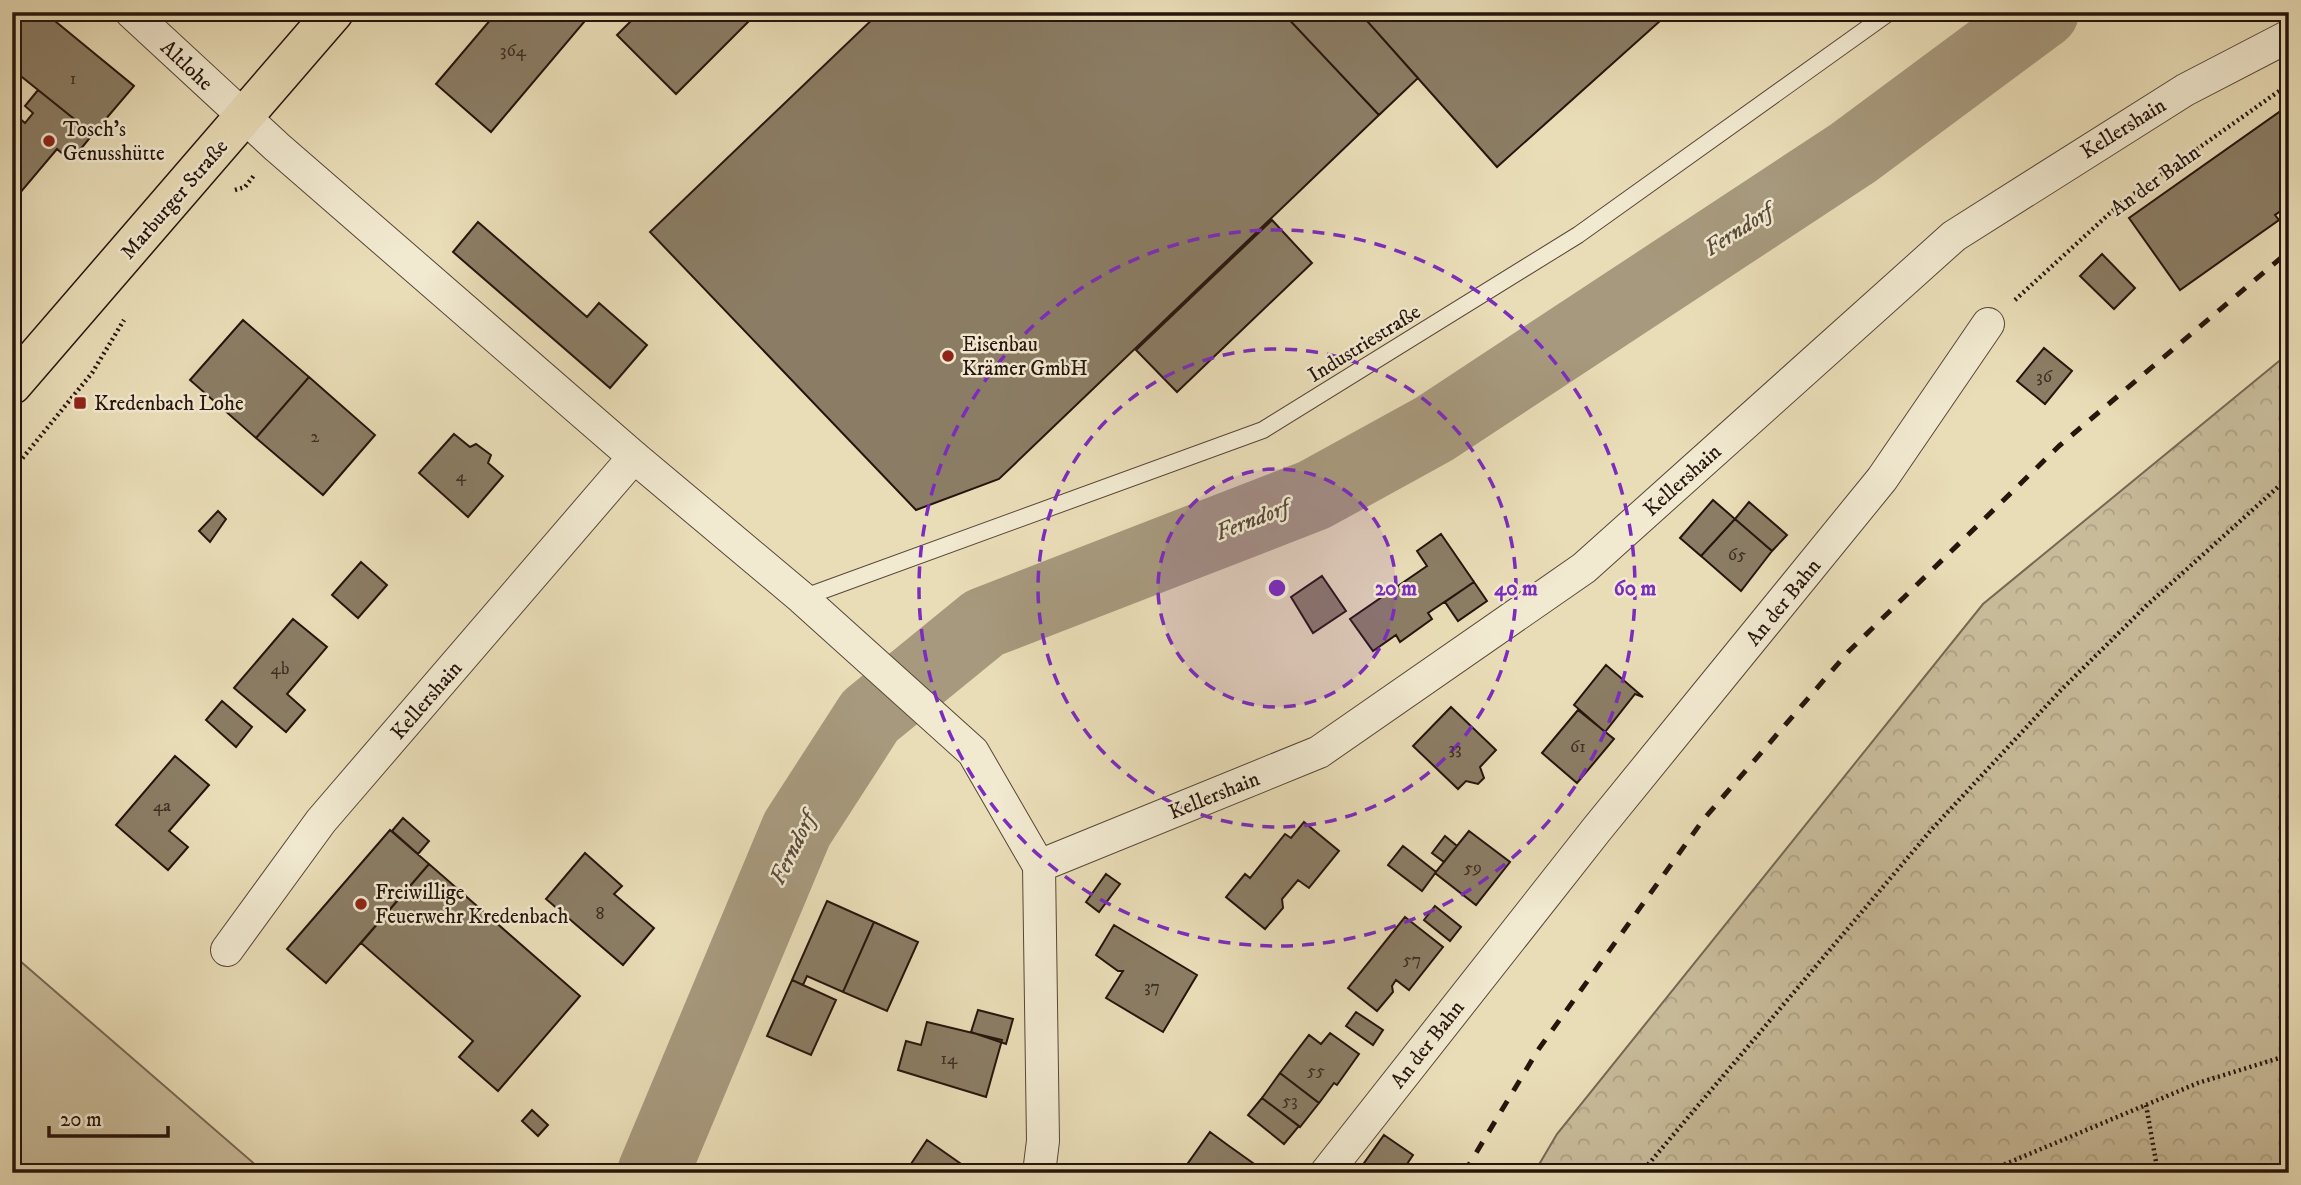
<svg xmlns="http://www.w3.org/2000/svg" width="2301" height="1185" font-family="'IM FELL DW Pica',serif">
  <style>
    .grass { fill: #c8bb9a; stroke: #776854; stroke-width: 2 }
    .forest { fill: url(#forest-crowns); stroke: #776854; stroke-width: 2 }
    .lines { fill: none; stroke-linecap: round; stroke-linejoin: round }
    .river { stroke: #a7997d; stroke-width: 72 }
    .building { fill: #8b7d65; stroke: #26140d; stroke-width: 2 }
    .lane-casing { stroke: #574638; stroke-width: 18 }
    .street-casing { stroke: #574638; stroke-width: 34 }
    .primary-casing { stroke: #26140d; stroke-width: 41 }
    .path { stroke: #26140d; stroke-width: 4.5; stroke-dasharray: 2 3.5; stroke-linecap: butt }
    .lane { stroke: #f1e9d0; stroke-width: 16 }
    .street { stroke: #f1e9d0; stroke-width: 32 }
    .primary { stroke: #e9ddb7; stroke-width: 38 }
    .rail { stroke: #26140d; stroke-width: 5; stroke-dasharray: 12 12; stroke-linecap: butt }
    .ring { fill: none; stroke: #7b2cbf; stroke-width: 3.5; stroke-dasharray: 12 9 }
    .poi-dot { fill: #8f2418; stroke: #f1e9d0; stroke-width: 2.5 }
    .labels { text-anchor: middle; stroke-width: 5; stroke-linejoin: round; paint-order: stroke }
    .number-label { font-size: 18px; fill: #3f2e23 }
    .street-label { font-size: 21px; fill: #26140d; stroke: #f1e9d0 }
    .poi-label { font-size: 21px; fill: #26140d; stroke: #f1e9d0; text-anchor: start }
    .water-label { font-size: 23px; font-style: italic; fill: #5a493a; stroke: #f1e9d0 }
    .centre { fill: #7b2cbf; stroke: #f1e9d0; stroke-width: 3.5 }
    .ring-label { font-size: 21px; text-anchor: middle; font-weight: bold; fill: #7b2cbf; stroke: #f1e9d0; stroke-width: 5; stroke-linejoin: round; paint-order: stroke }
  </style>
  <defs>
    <pattern id="forest-crowns" width="20" height="18" patternUnits="userSpaceOnUse" patternTransform="scale(1.75)"><rect width="20" height="18" fill="#c8bb9a"/><path d="M2 6a3 3 0 1 1 6 0M12 15a3 3 0 1 1 6 0" fill="none" stroke="#aca084"/></pattern>
  </defs>
  <rect width="100%" height="100%" fill="#e9ddb7"/>
  <filter id="stains"><feTurbulence type="fractalNoise" baseFrequency=".00286" numOctaves="4"/><feColorMatrix values="0 0 0 0 .2 0 0 0 0 .09 0 0 0 0 .02 0 0 0 .5 -.17"/></filter>
  <radialGradient id="worn" r=".72"><stop offset=".6" stop-color="#630" stop-opacity="0"/><stop offset="1" stop-color="#630" stop-opacity=".3"/></radialGradient>
  <path class="grass" d="M 12,954 L 265,1173 L 12,1173 Z"/>
  <path class="forest" d="M 2289,353 L 2289,1173 L 1534,1173 L 1557,1134 L 1983,604 Z"/>
  <g class="lines">
    <path class="river" d="M 653,1173 L 797,829 L 870,716 L 984,623 L 1314,495 L 1434,429 L 1853,153 L 2043,12"/>
  </g>
  <path class="building" d="M 27,12 L 44,12 L 134,86 L 93,134 L 12,69 L 12,30 Z
    M 497,12 L 586,12 L 590,15 L 491,132 L 436,84 Z
    M 640,12 L 758,12 L 676,94 L 617,35 Z
    M 880,12 L 1282,12 L 1379,115 L 999,479 L 916,510 L 650,232 Z
    M 1282,12 L 1359,12 L 1418,78 L 1379,115 Z
    M 1359,12 L 1670,12 L 1497,167 Z
    M 38,90 L 93,134 L 71,161 L 57,149 L 20,193 L 12,187 L 12,112 L 25,123 L 33,113 L 25,106 Z
    M 2289,105 L 2289,205 L 2275,215 L 2279,220 L 2180,290 L 2129,218 Z
    M 1272,220 L 1312,263 L 1177,392 L 1136,350 Z
    M 478,222 L 587,317 L 599,303 L 647,345 L 610,388 L 453,252 Z
    M 2102,254 L 2135,288 L 2114,309 L 2080,276 Z
    M 243,320 L 309,377 L 256,438 L 190,380 Z
    M 2044,348 L 2072,371 L 2045,404 L 2017,381 Z
    M 309,377 L 375,435 L 323,495 L 256,438 Z
    M 454,434 L 470,447 L 476,444 L 491,455 L 488,463 L 503,476 L 468,517 L 419,473 Z
    M 1713,500 L 1735,519 L 1701,556 L 1680,538 Z
    M 1749,502 L 1787,535 L 1772,551 L 1735,519 Z
    M 218,511 L 226,519 L 210,542 L 199,531 Z
    M 1735,519 L 1772,551 L 1741,591 L 1701,556 Z
    M 1441,534 L 1474,582 L 1428,613 L 1432,619 L 1400,642 L 1396,635 L 1373,651 L 1350,619 L 1427,566 L 1417,551 Z
    M 361,562 L 387,585 L 358,618 L 332,595 Z
    M 1322,576 L 1346,611 L 1313,633 L 1291,597 Z
    M 1474,582 L 1487,601 L 1458,621 L 1445,602 Z
    M 293,619 L 327,647 L 287,694 L 305,710 L 286,732 L 234,688 Z
    M 1606,665 L 1643,697 L 1635,694 L 1605,732 L 1574,705 Z
    M 222,701 L 252,727 L 236,747 L 206,720 Z
    M 1451,707 L 1496,750 L 1480,767 L 1484,778 L 1478,784 L 1466,781 L 1458,789 L 1413,746 Z
    M 1578,710 L 1614,739 L 1577,783 L 1542,753 Z
    M 175,756 L 209,785 L 169,831 L 188,847 L 168,870 L 116,825 Z
    M 403,818 L 429,841 L 418,854 L 392,831 Z
    M 1304,822 L 1339,851 L 1309,888 L 1298,880 L 1282,899 L 1283,908 L 1265,929 L 1226,897 L 1245,874 L 1250,878 L 1285,834 L 1291,838 Z
    M 390,830 L 429,864 L 326,983 L 287,949 Z
    M 1469,831 L 1510,862 L 1476,905 L 1435,873 Z
    M 1445,836 L 1457,846 L 1444,862 L 1432,853 Z
    M 1403,846 L 1436,872 L 1422,891 L 1388,865 Z
    M 585,853 L 622,886 L 614,894 L 654,928 L 623,965 L 546,899 Z
    M 429,864 L 580,996 L 498,1091 L 459,1057 L 473,1041 L 361,943 Z
    M 1106,874 L 1120,884 L 1099,912 L 1086,902 Z
    M 827,901 L 874,922 L 843,992 L 807,976 L 803,985 L 792,980 Z
    M 1435,906 L 1461,927 L 1450,941 L 1424,920 Z
    M 1405,917 L 1443,947 L 1409,990 L 1396,980 L 1392,986 L 1393,992 L 1377,1011 L 1348,988 Z
    M 874,922 L 918,942 L 887,1011 L 843,992 Z
    M 1114,925 L 1197,975 L 1163,1032 L 1106,998 L 1123,971 L 1118,971 L 1096,955 Z
    M 792,980 L 836,1000 L 811,1055 L 767,1036 Z
    M 978,1010 L 1013,1019 L 1006,1044 L 971,1032 Z
    M 1356,1012 L 1383,1030 L 1373,1045 L 1346,1026 Z
    M 927,1022 L 1002,1040 L 986,1097 L 898,1070 L 906,1041 L 921,1045 Z
    M 1330,1033 L 1359,1054 L 1337,1085 L 1334,1083 L 1319,1103 L 1280,1073 L 1309,1035 L 1321,1044 Z
    M 1280,1073 L 1319,1103 L 1300,1127 L 1262,1098 Z
    M 1262,1098 L 1299,1126 L 1284,1144 L 1248,1115 Z
    M 532,1110 L 548,1125 L 538,1136 L 522,1121 Z
    M 1210,1132 L 1229,1146 L 1267,1173 L 1181,1173 Z
    M 1384,1135 L 1413,1155 L 1401,1173 L 1357,1173 Z
    M 927,1140 L 974,1173 L 905,1173 Z"/>
  <g class="lines">
    <defs>
      <path id="lane" d="M 802,598 L 1263,430 L 1578,235 L 1890,12"/>
      <path id="street" d="M 131,12 L 277,147 L 634,457 L 802,598 L 973,752 L 1039,866 L 1043,1141 L 1039,1173
        M 1039,866 L 1319,752 L 1584,568 L 1954,236 L 2185,90 L 2289,36
        M 227,950 L 321,821 L 634,457
        M 1326,1173 L 1597,829 L 1882,479 L 1988,324"/>
      <path id="primary" d="M 12,385 L 334,12"/>
    </defs>
    <use href="#lane" class="lane-casing"/>
    <use href="#street" class="street-casing"/>
    <use href="#primary" class="primary-casing"/>
    <path class="path" d="M 235,190 L 245,187 L 255,174
      M 2015,300 L 2121,203 L 2289,84
      M 12,471 L 92,373 L 124,320
      M 2146,1105 L 2158,1173
      M 1641,1173 L 1932,829 L 2061,690 L 2146,606 L 2289,477
      M 1984,1173 L 2198,1083 L 2289,1055"/>
    <use href="#lane" class="lane"/>
    <use href="#street" class="street"/>
    <use href="#primary" class="primary"/>
    <path class="rail" d="M 1464,1173 L 1538,1050 L 1703,820 L 1849,651 L 2059,446 L 2289,251"/>
  </g>
  <circle cx="1277" cy="588" r="119" fill="#7b2cbf" fill-opacity=".12"/>
  <g class="ring">
    <circle cx="1277" cy="588" r="119"/>
    <circle cx="1277" cy="588" r="239"/>
    <circle cx="1277" cy="588" r="358"/>
  </g>
  <g class="poi-dot">
    <circle cx="49" cy="141" r="7"/>
    <circle cx="948" cy="356" r="7"/>
    <rect x="73" y="396" width="14" height="14" rx="3.5"/>
    <circle cx="361" cy="904" r="7"/>
  </g>
  <g class="labels">
    <g class="number-label">
      <text x="513" y="56">364</text>
      <text x="73" y="84">1</text>
      <text x="2044" y="382">36</text>
      <text x="315" y="442">2</text>
      <text x="461" y="481">4</text>
      <text x="1737" y="560">65</text>
      <text x="280" y="674">4b</text>
      <text x="1578" y="752">61</text>
      <text x="1455" y="754">33</text>
      <text x="162" y="811">4a</text>
      <text x="1473" y="873">59</text>
      <text x="600" y="919">8</text>
      <text x="1412" y="965">57</text>
      <text x="1152" y="992">37</text>
      <text x="949" y="1064">14</text>
      <text x="1316" y="1076">55</text>
      <text x="1290" y="1106">53</text>
    </g>
    <g class="street-label">
      <text transform="translate(187 65) rotate(43)" y="7">Altlohe</text>
      <text transform="translate(2123 128) rotate(-32)" y="7">Kellershain</text>
      <text transform="translate(2155 180) rotate(-36)" y="7">An der Bahn</text>
      <text transform="translate(174 199) rotate(-49)" y="7">Marburger Straße</text>
      <text transform="translate(1364 343) rotate(-32)" y="7">Industriestraße</text>
      <text transform="translate(1682 480) rotate(-42)" y="7">Kellershain</text>
      <text transform="translate(1783 602) rotate(-51)" y="7">An der Bahn</text>
      <text transform="translate(426 700) rotate(-49)" y="7">Kellershain</text>
      <text transform="translate(1214 795) rotate(-22)" y="7">Kellershain</text>
      <text transform="translate(1427 1044) rotate(-52)" y="7">An der Bahn</text>
    </g>
    <g class="poi-label">
      <text x="63" y="136">Tosch's<tspan x="63" dy="24">Genusshütte</tspan></text>
      <text x="962" y="351">Eisenbau<tspan x="962" dy="24">Krämer GmbH</tspan></text>
      <text x="94" y="410">Kredenbach Lohe</text>
      <text x="375" y="899">Freiwillige<tspan x="375" dy="24">Feuerwehr Kredenbach</tspan></text>
    </g>
    <g class="water-label">
      <text transform="translate(1738 229) rotate(-33)" y="8">Ferndorf</text>
      <text transform="translate(1252 519) rotate(-21)" y="8">Ferndorf</text>
      <text transform="translate(792 848) rotate(-64)" y="8">Ferndorf</text>
    </g>
  </g>
  <circle cx="1277" cy="588" r="10" class="centre"/>
  <g class="ring-label">
    <text x="1396" y="595">20 m</text>
    <text x="1516" y="595">40 m</text>
    <text x="1635" y="595">60 m</text>
  </g>
  <rect width="2301" height="1185" fill="none" stroke="#e9ddb7" stroke-width="42"/>
  <rect x="14" y="14" width="2273" height="1157" fill="none" stroke="#26140d" stroke-width="3.5"/>
  <rect x="21" y="21" width="2259" height="1143" fill="none" stroke="#26140d" stroke-width="2"/>
  <path d="M49 1126v10h119v-10" fill="none" stroke="#26140d" stroke-width="3.5"/>
  <text x="60" y="1126" font-size="21" fill="#26140d" stroke="#f1e9d0" stroke-width="5" paint-order="stroke">20 m</text>
  <rect width="100%" height="100%" filter="url(#stains)"/>
  <rect width="100%" height="100%" fill="url(#worn)"/>
</svg>
